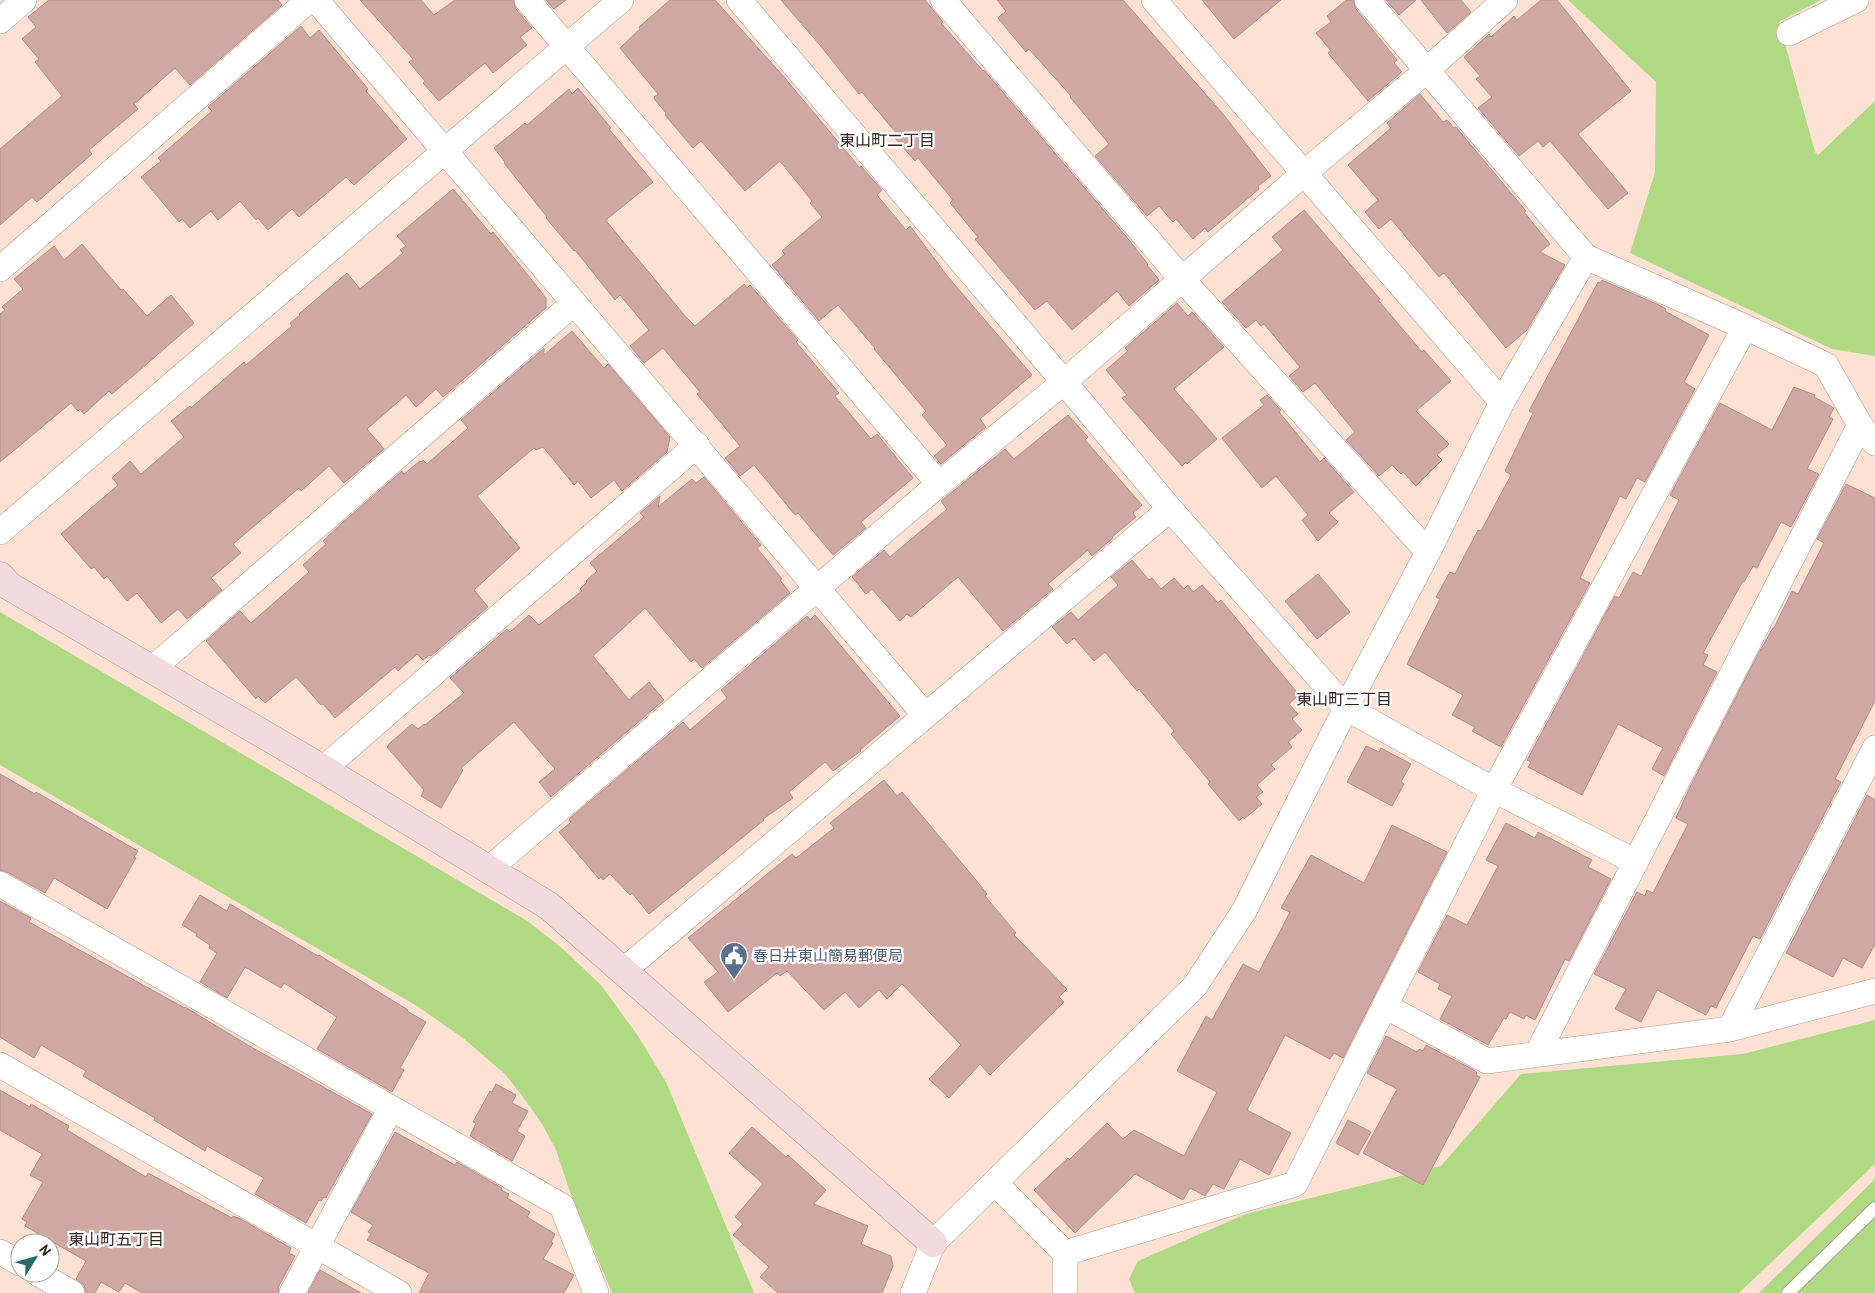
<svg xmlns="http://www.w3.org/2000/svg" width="1875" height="1293" font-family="'PT Sans','Noto Sans JP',sans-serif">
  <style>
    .green { fill: #b0d983 }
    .building { fill: #cfa8a4; stroke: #b38e89 }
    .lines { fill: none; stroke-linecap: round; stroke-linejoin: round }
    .lane-casing { stroke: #b79785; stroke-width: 14 }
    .street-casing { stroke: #b79785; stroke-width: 26 }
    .secondary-casing { stroke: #b79785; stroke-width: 29 }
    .lane { stroke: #fff; stroke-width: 12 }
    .street { stroke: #fff; stroke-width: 25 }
    .secondary { stroke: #f3dadd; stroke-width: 28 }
    .labels { text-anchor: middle; stroke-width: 4.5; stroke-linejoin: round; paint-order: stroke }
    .service-label { font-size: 15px; fill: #4e5e75; stroke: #fff; text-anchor: start }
    .neighbourhood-label { font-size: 16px; fill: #33261f; stroke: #fff }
  </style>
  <rect width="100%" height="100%" fill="#fde1d2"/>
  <path class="green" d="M 1568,0 L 1821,0 L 1779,22 L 1815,152 L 1818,155 L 1875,101 L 1875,356 L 1832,349 L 1630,253 L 1655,172 L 1656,82 Z
    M 0,612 L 529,922 L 564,950 L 601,985 L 638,1036 L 666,1082 L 754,1293 L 612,1293 L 570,1192 L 556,1150 L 542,1124 L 523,1097 L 505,1074 L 463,1038 L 417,1006 L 0,765 Z
    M 1875,1020 L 1875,1164 L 1739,1293 L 1135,1293 L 1129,1279 L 1138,1261 L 1246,1214 L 1441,1166 L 1521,1074 L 1743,1054 Z
    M 1875,1179 L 1875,1293 L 1759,1293 Z"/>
  <path class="building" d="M 49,0 L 278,0 L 282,5 L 190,85 L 175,68 L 134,104 L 138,109 L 89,150 L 92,154 L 37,202 L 32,197 L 0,225 L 0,149 L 62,96 L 35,62 L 39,59 L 22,39 L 36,27 L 28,17 Z
    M 360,0 L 421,0 L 434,15 L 455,0 L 513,0 L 516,9 L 532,28 L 520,37 L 527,45 L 493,73 L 485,63 L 439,101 L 423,83 L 425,81 L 409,62 L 413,59 Z
    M 546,0 L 566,0 L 554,9 Z
    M 670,0 L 715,0 L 784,77 L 860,168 L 861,166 L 882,190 L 877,195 L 906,230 L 910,226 L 948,277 L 1032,375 L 980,419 L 986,427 L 941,464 L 934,456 L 947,445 L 922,415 L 926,411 L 874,349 L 875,348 L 838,305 L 819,321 L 772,265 L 785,254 L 782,251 L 822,217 L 810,203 L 812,201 L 780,161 L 745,191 L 701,141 L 693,148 L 665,115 L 666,113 L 655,100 L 654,97 L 658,94 L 620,48 L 640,29 L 639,27 Z
    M 781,0 L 925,0 L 943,22 L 941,23 L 983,71 L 984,70 L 1125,235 L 1148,264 L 1147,265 L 1159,280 L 1129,306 L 1117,291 L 1072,330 L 1047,301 L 1035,310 L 975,239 L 978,237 L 950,203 L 953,200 L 918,158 L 915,161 L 894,137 L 897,134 L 862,92 L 859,94 L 819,44 Z
    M 997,0 L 1123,0 L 1223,114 L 1271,176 L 1258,186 L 1259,189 L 1208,232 L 1205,228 L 1193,239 L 1176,219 L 1173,222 L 1159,206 L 1147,216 L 1095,156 L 1109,144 L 1070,97 L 1071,96 L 1029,49 L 1026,52 L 998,18 L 1006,11 Z
    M 1202,0 L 1281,0 L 1234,39 Z
    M 1346,0 L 1353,0 L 1356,9 L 1397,60 L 1394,63 L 1402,72 L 1368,101 L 1328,53 L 1331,51 L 1316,33 L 1331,22 L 1327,16 Z
    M 1386,0 L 1416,0 L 1399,15 Z
    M 1421,0 L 1461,0 L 1471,12 L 1447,33 Z
    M 1541,0 L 1557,0 L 1631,91 L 1578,134 L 1628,193 L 1608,209 L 1550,141 L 1543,147 L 1538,141 L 1519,156 L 1478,108 L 1492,97 L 1476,79 L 1480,76 L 1464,57 L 1489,34 L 1491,37 L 1514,16 L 1517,20 Z
    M 301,26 L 310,38 L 319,30 L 368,89 L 366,91 L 407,139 L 354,185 L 346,177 L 299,217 L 292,209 L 268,230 L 258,218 L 256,220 L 240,201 L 218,220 L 211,211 L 190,228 L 182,219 L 179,222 L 141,177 L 161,161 L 158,158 L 212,111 L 208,107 Z
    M 578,88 L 611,128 L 609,129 L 653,182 L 607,219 L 607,222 L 686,317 L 695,326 L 744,284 L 747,288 L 750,285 L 798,340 L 796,342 L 839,393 L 835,396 L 871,439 L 877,434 L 913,478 L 861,522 L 866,528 L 833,555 L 798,513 L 795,515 L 754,465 L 740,476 L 725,458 L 740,446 L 697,394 L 700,392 L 663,348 L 644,363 L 630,346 L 649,330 L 620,295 L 615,300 L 575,250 L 574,251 L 546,218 L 547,217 L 504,163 L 505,162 L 494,148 L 525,123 L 527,125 L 569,89 L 572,94 Z
    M 1420,94 L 1443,122 L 1447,120 L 1454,128 L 1456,127 L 1526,211 L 1524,212 L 1550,244 L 1540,252 L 1565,265 L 1527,330 L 1506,348 L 1444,273 L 1439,277 L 1391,219 L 1379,229 L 1365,212 L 1378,200 L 1348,165 L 1391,128 L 1387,123 Z
    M 453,189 L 491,234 L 493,232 L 535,284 L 546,298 L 546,308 L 443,397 L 436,389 L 416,407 L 406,395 L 367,429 L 384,449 L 344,483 L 329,466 L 301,491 L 299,488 L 233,544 L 241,553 L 211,578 L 222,590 L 187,619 L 178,609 L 161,623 L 137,593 L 127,601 L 107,576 L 104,579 L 94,567 L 91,569 L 61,534 L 118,485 L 112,478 L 130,461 L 141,474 L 184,437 L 171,421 L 190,406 L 191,408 L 244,362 L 246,365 L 292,326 L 290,323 L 300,315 L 299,314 L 347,273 L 360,289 L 403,253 L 400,250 L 406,246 L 397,236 Z
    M 1304,210 L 1380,299 L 1378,300 L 1422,352 L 1424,350 L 1451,381 L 1416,411 L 1449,444 L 1437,455 L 1442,460 L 1416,486 L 1403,472 L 1401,474 L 1392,465 L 1379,476 L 1346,440 L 1355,432 L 1315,383 L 1303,392 L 1289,376 L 1300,367 L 1264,324 L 1261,326 L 1256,320 L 1246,328 L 1222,302 L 1283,250 L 1272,237 Z
    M 82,244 L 121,290 L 123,289 L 147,316 L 171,295 L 194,323 L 112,394 L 109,391 L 84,414 L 80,409 L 78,411 L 71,403 L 0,462 L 0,314 L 5,310 L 2,307 L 23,289 L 14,279 L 54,246 L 64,260 Z
    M 1602,280 L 1657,304 L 1666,309 L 1665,311 L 1709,335 L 1684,382 L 1695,389 L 1645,482 L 1637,478 L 1626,499 L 1620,496 L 1580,578 L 1590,583 L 1501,747 L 1472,731 L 1475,727 L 1452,715 L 1463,695 L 1407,664 L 1440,599 L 1436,597 L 1450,572 L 1455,574 L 1478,530 L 1481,531 L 1511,475 L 1505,471 L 1533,413 L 1529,411 L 1598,282 L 1600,283 Z
    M 1177,303 L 1188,316 L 1192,312 L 1224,347 L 1174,389 L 1217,439 L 1187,464 L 1186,462 L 1182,466 L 1122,398 L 1127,395 L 1106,370 L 1128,351 L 1125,348 Z
    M 572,331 L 604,368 L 608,364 L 670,437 L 667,452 L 622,491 L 614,480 L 591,498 L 578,481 L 574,485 L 543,447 L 536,450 L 534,448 L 477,496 L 520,548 L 474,590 L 488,607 L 431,656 L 429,655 L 423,660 L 417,654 L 398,671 L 395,667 L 335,718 L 323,704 L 321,705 L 296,677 L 265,703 L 258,696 L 256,699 L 206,641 L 240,611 L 251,623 L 309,572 L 303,565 L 326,544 L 323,541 L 342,523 L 402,471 L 404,474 L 420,461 L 421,462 L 423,460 L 427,464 L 468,428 L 461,420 L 544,348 L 544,355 Z
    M 1794,387 L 1815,395 L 1814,397 L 1834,408 L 1829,417 L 1833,419 L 1807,469 L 1819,474 L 1791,527 L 1781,522 L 1757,568 L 1753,566 L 1744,582 L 1743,581 L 1703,653 L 1708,655 L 1703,665 L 1717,672 L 1664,776 L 1652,769 L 1663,748 L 1618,724 L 1582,795 L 1528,767 L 1531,762 L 1527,760 L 1615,596 L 1619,598 L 1633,572 L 1641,576 L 1679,500 L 1670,495 L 1720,403 L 1772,430 Z
    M 1267,395 L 1281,410 L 1279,412 L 1320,462 L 1324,458 L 1354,492 L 1329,513 L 1338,522 L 1318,541 L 1302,520 L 1308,515 L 1276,476 L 1262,488 L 1222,438 L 1264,405 L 1260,400 Z
    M 1068,415 L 1088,437 L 1085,440 L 1142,505 L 1133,513 L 1136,517 L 1112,537 L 1113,538 L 1092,556 L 1088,550 L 1048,584 L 1053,589 L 1003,631 L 958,577 L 911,617 L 907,614 L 900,621 L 872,589 L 866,594 L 852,577 L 884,550 L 890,557 L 947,509 L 941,501 L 1005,449 L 1014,459 Z
    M 704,477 L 761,545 L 757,548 L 782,579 L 780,580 L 790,593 L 702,668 L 694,659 L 691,662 L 645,608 L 593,656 L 629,700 L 649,682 L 664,700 L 551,797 L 539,782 L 555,769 L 514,722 L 461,768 L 463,770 L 441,808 L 421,796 L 424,790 L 387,747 L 390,743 L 412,724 L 418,729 L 424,724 L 425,725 L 464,693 L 450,678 L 507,629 L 510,632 L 529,615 L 539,625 L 582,591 L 580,589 L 587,582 L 586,581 L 597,571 L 590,563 L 644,517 L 640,513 L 660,496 L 658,507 L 692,479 L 696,483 Z
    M 1846,484 L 1875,498 L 1875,701 L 1835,779 L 1841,782 L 1760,939 L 1753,936 L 1716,1008 L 1711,1006 L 1706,1015 L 1657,990 L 1641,1022 L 1615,1009 L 1626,989 L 1594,974 L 1637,892 L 1645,896 L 1647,890 L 1653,893 L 1688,824 L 1676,818 L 1689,789 L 1758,654 L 1773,628 L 1774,628 L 1792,591 L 1798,594 L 1824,543 L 1817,539 Z
    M 1132,560 L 1149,580 L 1152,578 L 1161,589 L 1174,578 L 1184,589 L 1188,585 L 1193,592 L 1202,585 L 1218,603 L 1221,600 L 1299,695 L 1289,704 L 1298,714 L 1292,719 L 1302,730 L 1288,742 L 1292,747 L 1271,765 L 1275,769 L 1257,785 L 1263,792 L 1256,797 L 1262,804 L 1244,819 L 1243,817 L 1239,821 L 1208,784 L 1210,782 L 1171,734 L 1174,731 L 1139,689 L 1137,691 L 1105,652 L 1094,661 L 1074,638 L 1067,644 L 1052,627 L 1071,612 L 1078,620 L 1118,585 L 1111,577 Z
    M 1318,574 L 1350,612 L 1317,639 L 1285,601 Z
    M 815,615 L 900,716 L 860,750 L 861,751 L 858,753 L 833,771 L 825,762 L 789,792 L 793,798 L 763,819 L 764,820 L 649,914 L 632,893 L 630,895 L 610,874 L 603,880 L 601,877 L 599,879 L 559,832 L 571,822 L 569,819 L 683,722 L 690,730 L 727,698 L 721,690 L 807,616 L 810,620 Z
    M 1366,746 L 1379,752 L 1381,748 L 1411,764 L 1401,782 L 1404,784 L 1392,806 L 1347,782 Z
    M 0,774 L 35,794 L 36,792 L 138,851 L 134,857 L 136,858 L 107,909 L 54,878 L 45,893 L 7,872 L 0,870 Z
    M 884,780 L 897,796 L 902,792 L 976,880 L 987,894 L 985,896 L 1016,933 L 1014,935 L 1067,989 L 1059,997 L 1064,1002 L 990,1075 L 980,1064 L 949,1098 L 929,1079 L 961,1045 L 902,984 L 887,999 L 879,990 L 859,1008 L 845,992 L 824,1010 L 787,971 L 780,976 L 777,973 L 728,1012 L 704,982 L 718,972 L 688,938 L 792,854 L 796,858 L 834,828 L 830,823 Z
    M 1867,795 L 1875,800 L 1875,944 L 1862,968 L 1843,958 L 1833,977 L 1786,953 Z
    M 1506,823 L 1535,838 L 1538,832 L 1592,860 L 1588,867 L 1611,879 L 1569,961 L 1565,959 L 1535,1020 L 1526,1015 L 1524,1019 L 1510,1012 L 1506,1019 L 1504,1018 L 1488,1045 L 1440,1019 L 1452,996 L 1438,989 L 1440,984 L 1418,972 L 1447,915 L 1467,925 L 1498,866 L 1486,860 Z
    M 1392,825 L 1447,852 L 1343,1058 L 1334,1053 L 1330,1059 L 1285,1035 L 1247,1110 L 1291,1133 L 1269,1175 L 1240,1159 L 1224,1189 L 1213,1184 L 1205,1196 L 1190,1188 L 1183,1200 L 1135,1174 L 1075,1233 L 1034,1190 L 1068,1158 L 1069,1160 L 1107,1123 L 1123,1139 L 1134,1130 L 1184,1156 L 1217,1092 L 1177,1071 L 1206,1016 L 1212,1020 L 1243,964 L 1259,972 L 1290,912 L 1281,908 L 1311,855 L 1364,883 Z
    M 200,895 L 227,911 L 230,904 L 318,956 L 319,955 L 408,1010 L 407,1011 L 426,1022 L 400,1068 L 404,1070 L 392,1092 L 317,1049 L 337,1017 L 284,983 L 281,988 L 245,967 L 227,998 L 200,982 L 217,953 L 209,948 L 210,945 L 196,936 L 197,934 L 182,925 Z
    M 0,901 L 31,918 L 29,922 L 181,1006 L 184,1008 L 185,1007 L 251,1047 L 372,1114 L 326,1198 L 324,1197 L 321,1201 L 319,1200 L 306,1223 L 255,1194 L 264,1178 L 207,1146 L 205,1151 L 154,1120 L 155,1118 L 83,1076 L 86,1071 L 41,1045 L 34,1058 L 0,1037 Z
    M 1386,1036 L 1417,1052 L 1419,1049 L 1423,1051 L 1426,1045 L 1474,1070 L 1477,1073 L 1476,1075 L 1480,1077 L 1423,1185 L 1363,1153 L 1397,1089 L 1367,1073 Z
    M 496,1084 L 516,1095 L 512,1103 L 528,1111 L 517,1131 L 525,1136 L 512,1161 L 470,1136 L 476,1123 L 473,1122 L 490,1091 L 492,1092 Z
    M 0,1090 L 30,1107 L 31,1104 L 69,1126 L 67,1130 L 146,1177 L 148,1173 L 232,1218 L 233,1216 L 241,1219 L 291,1248 L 289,1253 L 295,1256 L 279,1286 L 278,1293 L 142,1293 L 125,1283 L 119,1292 L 101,1282 L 95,1293 L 86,1293 L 84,1285 L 76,1279 L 86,1261 L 25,1226 L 27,1222 L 22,1219 L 43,1182 L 30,1175 L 42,1154 L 0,1130 Z
    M 1348,1120 L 1371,1132 L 1358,1155 L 1336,1143 Z
    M 752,1127 L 786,1157 L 788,1155 L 826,1190 L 814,1204 L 868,1226 L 861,1244 L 891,1256 L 893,1266 L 882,1293 L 778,1293 L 760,1277 L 769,1267 L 733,1235 L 743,1224 L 735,1217 L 763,1184 L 729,1153 Z
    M 395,1132 L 455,1165 L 457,1162 L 502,1188 L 501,1190 L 509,1194 L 507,1198 L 530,1212 L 527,1217 L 555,1234 L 551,1242 L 553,1243 L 543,1259 L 574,1275 L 564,1293 L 419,1293 L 429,1273 L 367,1240 L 371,1234 L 368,1232 L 373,1225 L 351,1212 Z
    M 320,1270 L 361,1293 L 308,1293 Z"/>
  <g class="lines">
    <defs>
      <path id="lane" d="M 1788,1293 L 1875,1208"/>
      <path id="street" d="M 316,0 L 925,715
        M 527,0 L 939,484
        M 739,0 L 1064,382 L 1170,509 L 1346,708 L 1494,790 L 1636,862
        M 943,0 L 1181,278 L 1428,552
        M 1154,0 L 1502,402
        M 1367,0 L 1586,257 L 1745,327 L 1826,365 L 1860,425 L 1875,443
        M 0,21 L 24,0
        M 1789,33 L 1856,0
        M 0,269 L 309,0
        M 0,532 L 621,0
        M 152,669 L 574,303
        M 323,769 L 697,445
        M 489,869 L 939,484 L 1064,382 L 1303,174 L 1426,71 L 1505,0
        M 0,884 L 562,1206 L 596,1293
        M 623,971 L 1170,509
        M 1385,1006 L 1487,1061 L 1730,1029 L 1875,991
        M 1730,1029 L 1875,748
        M 1537,1054 L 1860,425
        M 0,1065 L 399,1293
        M 995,1183 L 1065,1253 L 1065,1293
        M 0,1252 L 20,1263
        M 1065,1253 L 1295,1184 L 1494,790 L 1745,327
        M 37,1273 L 72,1293
        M 292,1293 L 391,1108
        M 913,1293 L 933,1243 L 1195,986 L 1244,911 L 1346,708 L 1428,552 L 1502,402 L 1586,257"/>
      <path id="secondary" d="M 0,576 L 9,586 L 323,769 L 549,906 L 933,1243"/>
    </defs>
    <use href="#lane" class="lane-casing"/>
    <use href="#street" class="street-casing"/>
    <use href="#secondary" class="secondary-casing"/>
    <use href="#lane" class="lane"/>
    <use href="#street" class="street"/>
    <use href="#secondary" class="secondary"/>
  </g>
  <defs>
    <symbol id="civic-pin" viewBox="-11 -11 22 30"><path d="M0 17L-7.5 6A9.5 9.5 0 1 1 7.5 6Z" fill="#5c6f8a" stroke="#fff"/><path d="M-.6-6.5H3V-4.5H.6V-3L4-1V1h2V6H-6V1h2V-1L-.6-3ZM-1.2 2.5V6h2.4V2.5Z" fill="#fff"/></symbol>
  </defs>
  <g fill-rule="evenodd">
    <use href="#civic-pin" x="718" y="940" width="32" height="43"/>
  </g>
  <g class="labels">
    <g class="service-label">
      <text x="753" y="961">春日井東山簡易郵便局</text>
    </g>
    <g class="neighbourhood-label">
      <text x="887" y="146">東山町二丁目</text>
      <text x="1344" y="705">東山町三丁目</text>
      <text x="116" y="1245">東山町五丁目</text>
    </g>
  </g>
  <g transform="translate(35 1258) rotate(53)"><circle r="24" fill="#ffffff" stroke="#ada8a5"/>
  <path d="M0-4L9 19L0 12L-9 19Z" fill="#226d6e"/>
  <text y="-8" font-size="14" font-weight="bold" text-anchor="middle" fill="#33261f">N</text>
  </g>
</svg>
